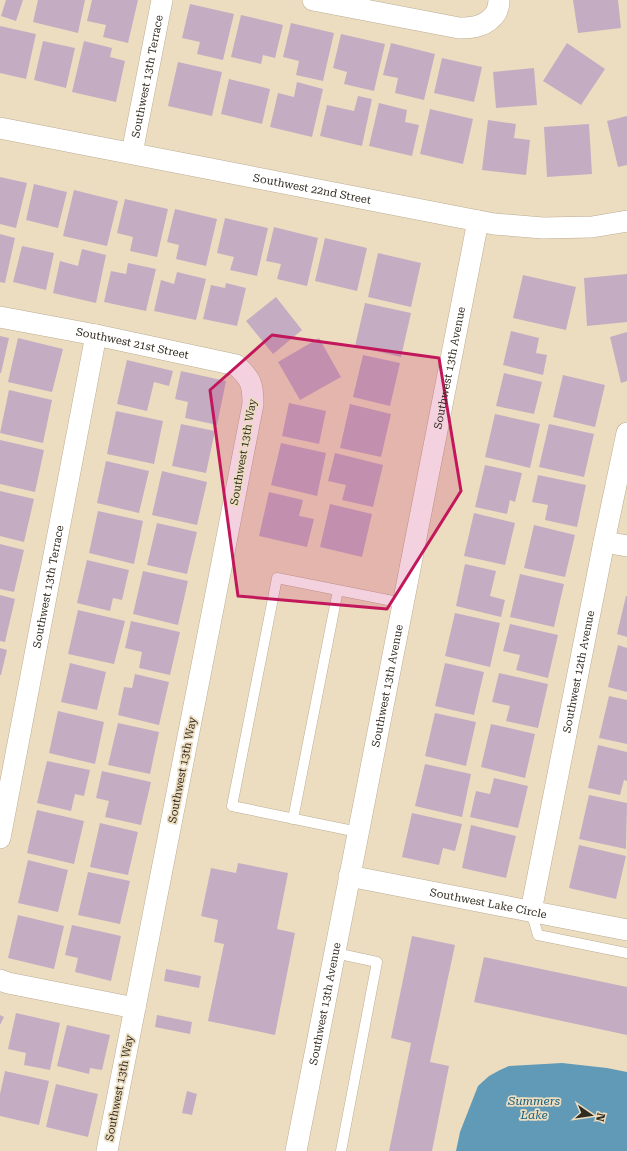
<svg xmlns="http://www.w3.org/2000/svg" width="627" height="1151" font-family="'Roboto Serif',serif">
  <style>
    .water { fill: #609ab7 }
    .building { fill: #c4adc3 }
    .lines { fill: none; stroke-linecap: round; stroke-linejoin: round }
    .lane-casing { stroke: #bcac92; stroke-width: 11 }
    .street-casing { stroke: #bcac92; stroke-width: 22 }
    .lane { stroke: #fff; stroke-width: 10 }
    .street { stroke: #fff; stroke-width: 21 }
    .marked { fill: #c2185b; fill-opacity: 0.2; stroke: #c2185b; stroke-width: 3; stroke-linejoin: round }
    .labels { text-anchor: middle; stroke-width: 3.5; stroke-linejoin: round; paint-order: stroke }
    .street-label { font-size: 11px; fill: #312b20; stroke: #ecddc1 }
    .water-label { font-size: 12px; font-style: italic; fill: #155e7c; stroke: #ecddc1 }
  </style>
  <rect width="100%" height="100%" fill="#ecddc1"/>
  <path class="water" d="M 562,1063 L 607,1068 L 627,1072 L 627,1151 L 456,1151 L 460,1132 L 478,1086 L 489,1076 L 500,1070 L 509,1066 Z"/>
  <path class="building" d="M 6,0 L 23,0 L 16,21 L 1,16 Z
    M 38,0 L 85,0 L 78,33 L 33,22 Z
    M 92,0 L 138,0 L 128,43 L 103,37 L 106,25 L 87,21 Z
    M 573,0 L 618,0 L 621,28 L 578,33 Z
    M 190,4 L 234,14 L 223,60 L 197,54 L 200,42 L 182,38 Z
    M 241,15 L 283,25 L 275,58 L 263,55 L 261,64 L 231,57 Z
    M 291,23 L 334,33 L 323,81 L 296,75 L 299,61 L 283,57 Z
    M 0,26 L 36,34 L 26,79 L 0,73 Z
    M 341,34 L 385,44 L 374,91 L 344,84 L 347,72 L 333,68 Z
    M 43,41 L 75,48 L 66,88 L 34,80 Z
    M 84,41 L 112,48 L 110,57 L 125,61 L 116,102 L 72,92 Z
    M 391,43 L 435,54 L 424,100 L 395,93 L 398,78 L 383,75 Z
    M 567,43 L 605,69 L 581,105 L 543,81 Z
    M 442,58 L 482,67 L 474,102 L 434,93 Z
    M 178,62 L 222,72 L 212,116 L 168,106 Z
    M 534,68 L 537,105 L 496,108 L 493,72 Z
    M 229,79 L 270,89 L 262,124 L 221,114 Z
    M 297,82 L 323,89 L 312,137 L 270,127 L 278,93 L 294,97 Z
    M 358,96 L 372,99 L 362,146 L 320,136 L 327,105 L 354,111 Z
    M 379,103 L 407,110 L 405,122 L 419,125 L 412,156 L 369,146 Z
    M 430,109 L 473,119 L 463,164 L 420,154 Z
    M 627,116 L 627,165 L 618,167 L 607,121 Z
    M 488,120 L 516,124 L 514,138 L 530,140 L 526,175 L 482,170 Z
    M 589,124 L 592,174 L 547,177 L 544,127 Z
    M 0,177 L 27,183 L 16,228 L 0,224 Z
    M 34,184 L 67,192 L 58,228 L 26,220 Z
    M 74,190 L 118,201 L 107,246 L 63,236 Z
    M 125,199 L 168,209 L 157,257 L 130,251 L 133,237 L 117,233 Z
    M 175,209 L 217,219 L 206,266 L 176,259 L 179,245 L 167,242 Z
    M 225,218 L 268,228 L 257,276 L 230,270 L 234,257 L 217,253 Z
    M 274,227 L 318,238 L 307,286 L 277,279 L 281,264 L 266,261 Z
    M 0,234 L 15,238 L 5,283 L 0,282 Z
    M 325,238 L 367,248 L 357,291 L 315,281 Z
    M 22,246 L 54,253 L 46,290 L 13,282 Z
    M 82,249 L 106,255 L 96,303 L 53,293 L 60,261 L 78,266 Z
    M 378,253 L 421,263 L 411,307 L 368,297 Z
    M 128,263 L 156,269 L 146,311 L 104,302 L 111,271 L 126,274 Z
    M 177,272 L 206,279 L 196,320 L 154,311 L 161,280 L 174,284 Z
    M 627,274 L 627,322 L 587,326 L 584,278 Z
    M 523,275 L 576,287 L 566,330 L 513,318 Z
    M 226,283 L 246,288 L 237,326 L 203,319 L 211,285 L 225,288 Z
    M 276,297 L 302,330 L 273,354 L 246,321 Z
    M 365,303 L 411,313 L 401,357 L 355,346 Z
    M 511,331 L 539,338 L 536,353 L 547,355 L 543,375 L 503,365 Z
    M 627,332 L 627,381 L 621,383 L 610,337 Z
    M 0,336 L 9,338 L 1,373 L 0,373 Z
    M 18,338 L 63,349 L 52,392 L 8,382 Z
    M 319,338 L 341,377 L 300,400 L 278,362 Z
    M 363,355 L 400,363 L 390,406 L 353,397 Z
    M 127,360 L 173,371 L 169,386 L 154,382 L 147,411 L 117,404 Z
    M 181,371 L 226,381 L 217,425 L 185,418 L 188,402 L 175,399 Z
    M 504,373 L 542,382 L 534,414 L 496,406 Z
    M 563,375 L 605,385 L 595,427 L 553,417 Z
    M 9,390 L 52,400 L 43,443 L 0,433 Z
    M 289,403 L 326,411 L 319,444 L 282,436 Z
    M 350,404 L 391,414 L 381,457 L 340,448 Z
    M 116,411 L 163,421 L 154,464 L 107,454 Z
    M 495,414 L 540,424 L 530,468 L 485,457 Z
    M 181,424 L 215,431 L 206,473 L 172,466 Z
    M 549,424 L 594,434 L 584,477 L 539,467 Z
    M 0,440 L 44,450 L 35,492 L 0,484 Z
    M 281,443 L 326,453 L 317,496 L 271,485 Z
    M 335,453 L 383,465 L 373,507 L 342,500 L 346,485 L 328,481 Z
    M 106,461 L 149,471 L 139,513 L 97,503 Z
    M 485,465 L 522,473 L 515,502 L 510,500 L 507,514 L 475,507 Z
    M 162,471 L 207,482 L 197,525 L 152,515 Z
    M 538,475 L 586,485 L 577,527 L 545,520 L 548,505 L 532,502 Z
    M 0,491 L 34,499 L 24,542 L 0,536 Z
    M 269,492 L 303,500 L 299,516 L 314,519 L 307,547 L 259,536 Z
    M 330,504 L 372,514 L 362,557 L 320,547 Z
    M 98,511 L 143,521 L 134,564 L 89,553 Z
    M 474,513 L 515,523 L 505,565 L 464,556 Z
    M 157,523 L 197,532 L 187,574 L 147,565 Z
    M 534,525 L 575,535 L 565,577 L 524,568 Z
    M 0,544 L 24,550 L 14,592 L 0,589 Z
    M 87,560 L 129,570 L 122,600 L 113,598 L 110,611 L 77,603 Z
    M 465,564 L 496,571 L 490,596 L 505,600 L 501,617 L 456,606 Z
    M 143,571 L 188,581 L 178,625 L 133,614 Z
    M 520,574 L 564,584 L 554,627 L 510,617 Z
    M 0,595 L 15,599 L 5,642 L 0,641 Z
    M 626,596 L 627,596 L 627,637 L 617,634 Z
    M 78,610 L 125,621 L 114,664 L 68,654 Z
    M 455,613 L 500,623 L 490,667 L 445,656 Z
    M 131,621 L 180,632 L 170,675 L 139,668 L 142,652 L 125,648 Z
    M 510,624 L 558,635 L 548,678 L 516,670 L 520,655 L 503,651 Z
    M 618,645 L 627,648 L 627,692 L 608,687 Z
    M 0,648 L 7,650 L 1,675 L 0,675 Z
    M 70,663 L 106,672 L 97,710 L 61,702 Z
    M 445,663 L 484,672 L 474,715 L 435,706 Z
    M 499,673 L 548,684 L 538,728 L 506,721 L 510,706 L 492,702 Z
    M 135,674 L 169,682 L 159,725 L 118,715 L 124,687 L 132,688 Z
    M 609,696 L 627,700 L 627,744 L 599,738 Z
    M 58,711 L 104,722 L 95,764 L 49,753 Z
    M 435,713 L 476,722 L 466,766 L 425,756 Z
    M 118,723 L 159,732 L 150,774 L 108,765 Z
    M 491,724 L 535,734 L 525,778 L 481,767 Z
    M 598,745 L 627,752 L 627,781 L 624,780 L 620,795 L 588,788 Z
    M 47,761 L 90,770 L 84,796 L 75,794 L 71,811 L 37,803 Z
    M 425,764 L 471,774 L 462,817 L 415,806 Z
    M 102,771 L 151,782 L 141,825 L 105,817 L 109,801 L 96,798 Z
    M 494,778 L 528,786 L 518,828 L 470,817 L 476,791 L 490,794 Z
    M 589,795 L 627,803 L 626,849 L 579,839 Z
    M 37,810 L 84,821 L 74,864 L 27,853 Z
    M 412,813 L 462,824 L 455,851 L 443,848 L 439,865 L 402,857 Z
    M 100,823 L 138,832 L 128,875 L 90,867 Z
    M 471,825 L 516,836 L 506,878 L 462,868 Z
    M 579,845 L 626,856 L 616,899 L 569,888 Z
    M 28,860 L 68,870 L 58,912 L 18,903 Z
    M 238,863 L 288,873 L 277,929 L 295,933 L 275,1035 L 208,1021 L 224,944 L 214,942 L 218,920 L 201,916 L 211,868 L 236,873 Z
    M 88,872 L 130,881 L 120,924 L 78,915 Z
    M 18,915 L 64,926 L 54,969 L 8,958 Z
    M 72,925 L 121,936 L 111,981 L 75,972 L 78,958 L 65,955 Z
    M 412,936 L 455,945 L 430,1062 L 449,1066 L 432,1151 L 389,1151 L 411,1043 L 391,1038 Z
    M 484,957 L 627,987 L 627,1035 L 474,1002 Z
    M 166,969 L 201,976 L 199,988 L 164,981 Z
    M 16,1013 L 60,1023 L 50,1070 L 24,1065 L 26,1053 L 8,1049 Z
    M 0,1015 L 4,1017 L 0,1025 Z
    M 157,1015 L 192,1022 L 190,1034 L 155,1027 Z
    M 67,1025 L 110,1035 L 102,1070 L 90,1068 L 89,1074 L 57,1066 Z
    M 5,1071 L 49,1081 L 39,1125 L 0,1116 L 0,1094 Z
    M 56,1084 L 98,1094 L 88,1137 L 46,1127 Z
    M 187,1091 L 197,1094 L 192,1115 L 182,1113 Z"/>
  <g class="lines">
    <defs>
      <path id="lane" d="M 293,819 L 338,590
        M 358,832 L 232,806 L 277,578 L 403,603
        M 531,911 L 538,935 L 627,953
        M 335,953 L 377,962 L 341,1151"/>
      <g id="street">
        <path d="M 313,0 L 459,28 C 474,28 487,26 496,13 C 498,9 499,4 499,0"/>
        <path id="s1" d="M 0,128 L 494,224 L 543,228 L 592,227 L 627,221"/>
        <path id="s2" d="M 132,153 L 162,0"/>
        <path id="s3" d="M 0,317 L 96,335 L 236,365 C 251,379 253,384 253,404 L 107,1151"/>
        <path d="M 604,542 L 627,546"/>
        <path id="s4" d="M 0,838 L 96,335"/>
        <path id="s5" d="M 349,876 L 627,930"/>
        <path id="s6" d="M 531,911 L 604,542 L 627,433"/>
        <path d="M 0,980 L 8,983 L 135,1008"/>
        <path id="s7" d="M 296,1151 L 478,221"/>
      </g>
    </defs>
    <use href="#lane" class="lane-casing"/>
    <use href="#street" class="street-casing"/>
    <use href="#lane" class="lane"/>
    <use href="#street" class="street"/>
  </g>
  <path class="marked" d="M 272,335 L 439,358 L 461,491 L 387,609 L 238,596 L 210,390 Z"/>
  <g class="labels">
    <g class="street-label">
      <text dy="4" stroke="none"><textPath href="#s2" startOffset="78">Southwest 13th Terrace</textPath></text>
      <text dy="4" stroke="none"><textPath href="#s1" startOffset="318">Southwest 22nd Street</textPath></text>
      <text dy="4" stroke="none"><textPath href="#s3" startOffset="135">Southwest 21st Street</textPath></text>
      <text dy="4" stroke="none"><textPath href="#s7" startOffset="798">Southwest 13th Avenue</textPath></text>
      <text transform="translate(243 452) rotate(-80)" y="4">Southwest 13th Way</text>
      <text dy="4" stroke="none"><textPath href="#s4" startOffset="256">Southwest 13th Terrace</textPath></text>
      <text dy="4" stroke="none"><textPath href="#s6" startOffset="244">Southwest 12th Avenue</textPath></text>
      <text dy="4" stroke="none"><textPath href="#s7" startOffset="474">Southwest 13th Avenue</textPath></text>
      <text transform="translate(182 770) rotate(-79)" y="4">Southwest 13th Way</text>
      <text dy="4" stroke="none"><textPath href="#s5" startOffset="142">Southwest Lake Circle</textPath></text>
      <text dy="4" stroke="none"><textPath href="#s7" startOffset="150">Southwest 13th Avenue</textPath></text>
      <text transform="translate(119 1088) rotate(-79)" y="4">Southwest 13th Way</text>
    </g>
    <g class="water-label">
      <text x="534" y="1105">Summers<tspan x="534" dy="14">Lake</tspan></text>
    </g>
  </g>
  <g transform="translate(591 1115) rotate(103)" stroke="#ecddc1" stroke-width="3" paint-order="stroke">
  <path d="M0-3L7 15L0 10L-7 15Z" fill="#312b20"/>
  <text y="-6" font-size="11" font-weight="bold" text-anchor="middle" fill="#312b20">N</text>
  </g>
</svg>
